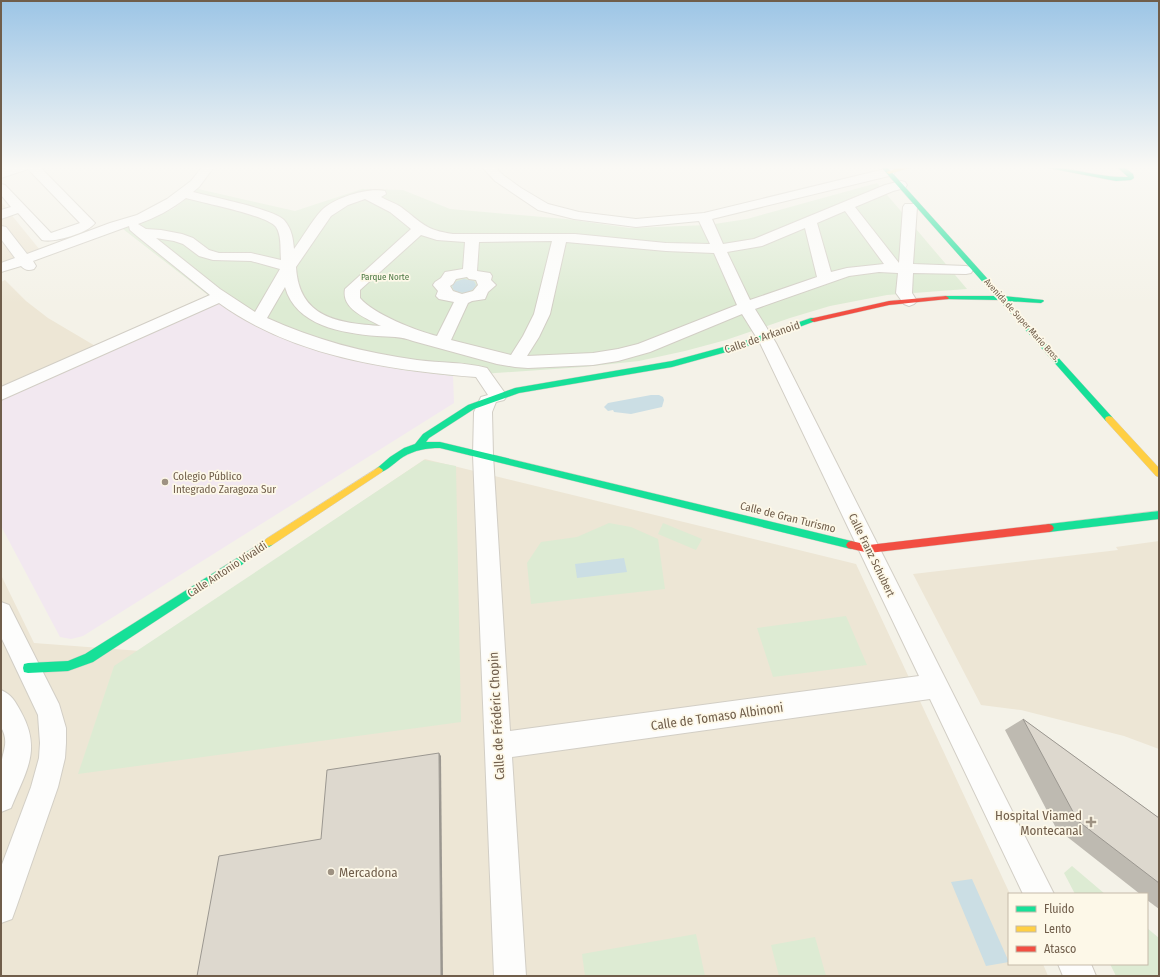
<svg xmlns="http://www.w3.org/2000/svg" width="1160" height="977" font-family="'Fira Sans Condensed',sans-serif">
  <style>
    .residential { fill: #ede6d5 }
    .education { fill: #f2e8f0 }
    .green { fill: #ddebd3 }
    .water { fill: #cbdee4 }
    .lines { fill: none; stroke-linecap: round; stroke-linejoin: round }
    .street-casing { stroke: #d2cec5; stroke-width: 2 }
    .fast-casing { stroke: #d4cfc6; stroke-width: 1 }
    .slow-casing { stroke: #d4cfc6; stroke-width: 1 }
    .jam-casing { stroke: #d4cfc6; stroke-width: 1 }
    .street { fill: #fdfdfc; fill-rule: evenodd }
    .fast { fill: #16e098; fill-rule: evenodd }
    .slow { fill: #ffcf43; fill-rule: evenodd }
    .jam { fill: #f24e42; fill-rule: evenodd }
    .wall { fill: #bebab1 }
    .shaded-wall { fill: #9b9790 }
    .building { fill: #ddd8ce; stroke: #9b9790 }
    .poi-dot { fill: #9e9282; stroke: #fdf8e8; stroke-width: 1.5 }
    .labels { text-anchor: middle; stroke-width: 3.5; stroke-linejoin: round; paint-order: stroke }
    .far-park-label { font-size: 9px; fill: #4e7a46; stroke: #fdf8e8 }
    .far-street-label { font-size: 9px; fill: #705e4b; stroke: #fdf8e8 }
    .street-label { font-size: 11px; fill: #705e4b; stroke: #fdf8e8 }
    .poi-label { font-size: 11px; fill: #705e4b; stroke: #fdf8e8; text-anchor: start }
    .near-street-label { font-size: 13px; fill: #705e4b; stroke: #fdf8e8 }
    .near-poi-label { font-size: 13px; fill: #705e4b; stroke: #fdf8e8; text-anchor: end }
  </style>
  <rect width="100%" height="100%" fill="#f4f2e8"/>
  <path class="residential" d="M 1,202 L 44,255 L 1,273 Z
    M 5,280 L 26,301 L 48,318 L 97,347 L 1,389 L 1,282 Z
    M 425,459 L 856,564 L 1010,894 L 1009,964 L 1043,964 L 1048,976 L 1,976 L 1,575 L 34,643 L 141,651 Z
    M 1159,541 L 1159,749 L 1124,736 L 1021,710 L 981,705 L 913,574 L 1118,550 L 1116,547 Z"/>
  <path class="education" d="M 217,302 L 258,326 L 310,347 L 362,362 L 404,370 L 453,376 L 454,403 L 83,636 L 71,639 L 60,637 L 1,526 L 1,398 Z"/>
  <path class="green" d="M 877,183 L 967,289 L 887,295 L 830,306 L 790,318 L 726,340 L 685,351 L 639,361 L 583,367 L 453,376 L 404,370 L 362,362 L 310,347 L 258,326 L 217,302 L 123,229 L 173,209 L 198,189 L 295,211 L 362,189 L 403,190 L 450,209 L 566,219 L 630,228 L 708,225 L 747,219 Z
    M 424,460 L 456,466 L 461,722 L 78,774 L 114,666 Z
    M 609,523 L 631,527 L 658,539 L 665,589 L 531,604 L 527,563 L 541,542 L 577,537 Z
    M 663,523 L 702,539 L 696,550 L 658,534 Z
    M 846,616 L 867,665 L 773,677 L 757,628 Z
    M 1072,866 L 1105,894 L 1075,894 L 1064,873 Z
    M 1147,928 L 1159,938 L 1159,976 L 1116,976 L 1110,964 L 1147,964 Z
    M 696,934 L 705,976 L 585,976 L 582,954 Z
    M 815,937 L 826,976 L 779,976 L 771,945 Z"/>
  <path class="water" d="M 464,279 L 474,281 L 476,285 C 472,294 460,295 453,289 L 452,285 L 457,281 Z
    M 651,395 L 659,395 L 663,397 L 664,400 L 662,407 L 631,414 L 614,412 L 613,410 L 608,411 L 604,407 L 608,403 Z
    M 624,558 L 627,572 L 577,578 L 575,564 Z
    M 972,879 L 1009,962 L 986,966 L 951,882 Z"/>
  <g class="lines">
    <defs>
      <path id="street" d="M 10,167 L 40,167 L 95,223 C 88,233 54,243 42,240 L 18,213 L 1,219 L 1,210 L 11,207 L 1,195 L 1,184 L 5,185 L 51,233 L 80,223 L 28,169 L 1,178 L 1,170 Z
        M 202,167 L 214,167 L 199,187 L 193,192 C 211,197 274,209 284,220 C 292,229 293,239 294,249 C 303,237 311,222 321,211 C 333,198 368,187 385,191 L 386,194 L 381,197 C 388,201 395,203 401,207 C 422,223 425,230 453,234 L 575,234 L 666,243 L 710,244 L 699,221 L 636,227 L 574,219 L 538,210 L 495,181 L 482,167 L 495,167 L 503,175 L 521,188 L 548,204 L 579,212 L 636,219 L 704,213 L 889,168 L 893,169 L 895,172 L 893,175 L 712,219 L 723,244 L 754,239 L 885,185 L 901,181 L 905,182 L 907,185 L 905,188 L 893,191 L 855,207 L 899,263 L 903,207 L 905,204 L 915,204 L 917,207 L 913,264 L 966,266 L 971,267 L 973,270 L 971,273 L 966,274 L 913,273 L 912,293 L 917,301 L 914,304 L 909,306 L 904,304 L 896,293 L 898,273 L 879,272 L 849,276 L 755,309 L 776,343 L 1054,894 L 1023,894 L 930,699 L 512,757 L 526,976 L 494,976 L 473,455 L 474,412 L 481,397 L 488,395 L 476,377 C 388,370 292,356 219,303 L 1,400 L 1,387 L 210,295 L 137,236 L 130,230 L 129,226 L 33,261 L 36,266 L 34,269 C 28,271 25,270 21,266 L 1,272 L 1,263 L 15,258 L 1,239 L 1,226 L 6,227 L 27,254 L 110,223 L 137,215 L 167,199 L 191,181 ZM 186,198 C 203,203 267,215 276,227 C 282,236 280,250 281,260 L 251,253 L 219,253 L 209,250 L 193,238 L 182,234 L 161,230 L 146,229 L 138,224 C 155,218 172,209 186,198 ZM 365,199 L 390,212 L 411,229 L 345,289 C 341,309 366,318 381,326 C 338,323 299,318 296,267 L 331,216 L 348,205 ZM 845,211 L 884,264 L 847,268 L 831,272 L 817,223 ZM 805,228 L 817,277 L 750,300 L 727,252 L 762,246 ZM 421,235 L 437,240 L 465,242 L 463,269 L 445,272 L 441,278 L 435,282 L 433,285 L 438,291 L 436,296 L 439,299 L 454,302 L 437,336 C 417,331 373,314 360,298 L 360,290 ZM 156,238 L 174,241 L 183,244 L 199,256 L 213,260 L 251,261 L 280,269 L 255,312 L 220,289 ZM 552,241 L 534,314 L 523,336 L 511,355 L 451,340 L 468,303 L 472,301 L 485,299 L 488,292 L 496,285 L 491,280 L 492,276 L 490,273 L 477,271 L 479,242 ZM 566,242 L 666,251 L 714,253 L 737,305 L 638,344 L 618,349 L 593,353 L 527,356 L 539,337 L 550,314 ZM 467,277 L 469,279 L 476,280 L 478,285 L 473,291 L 462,294 L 453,291 L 450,286 L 453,284 L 456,279 ZM 285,287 C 296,326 342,333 377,336 C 390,337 401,336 413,341 L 497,364 L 515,367 L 528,368 L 593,365 L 618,361 L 650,352 L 742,314 L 760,343 L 919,676 L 510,731 L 493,455 L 492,412 L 496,402 L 504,400 L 507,396 L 487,368 C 465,362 440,363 417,360 C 365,353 315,340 267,318 Z
        M 1,602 L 9,605 L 59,704 L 66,728 L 66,743 L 65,758 L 58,787 L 16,908 L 12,919 L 1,923 L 1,867 L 31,787 L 39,758 L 40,743 L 38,715 L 1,637 Z
        M 1,690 C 12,695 15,701 21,712 C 42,750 26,771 11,808 L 1,812 C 1,797 0,782 1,767 C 2,751 10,743 1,727 Z
        M 1058,964 L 1091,964 L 1096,976 L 1063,976 Z"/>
      <path id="fast" d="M 881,167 L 887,167 L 1003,296 L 1043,300 L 1044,301 L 1041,303 L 1007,301 L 1112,417 L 1113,419 L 1112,421 L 1106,421 L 999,300 L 944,299 L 943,298 L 946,296 L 995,296 Z
        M 1043,167 C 1072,167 1100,178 1128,177 L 1117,167 L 1124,167 L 1133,174 L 1134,178 L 1131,180 L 1116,181 Z
        M 811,318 L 814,318 L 818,320 L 748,346 L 672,367 L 519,393 L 474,409 L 429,438 L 426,442 L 440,442 L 851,541 L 854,542 L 856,545 L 854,548 L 851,549 L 440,448 C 426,448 415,450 403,457 C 396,461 384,475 376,472 L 375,470 L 390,457 L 404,448 L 415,444 L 423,434 L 468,405 L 515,388 L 672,361 L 742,342 Z
        M 1159,511 L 1159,519 L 1049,532 L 1046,531 L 1044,528 L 1046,525 L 1049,524 Z
        M 269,538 L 272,539 L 274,542 L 272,545 L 93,662 L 68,671 L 28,673 L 24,672 L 23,668 L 24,664 L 28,663 L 68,661 L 85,654 Z"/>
      <path id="slow" d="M 902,167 L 912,167 L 889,174 L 886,172 Z
        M 1109,416 L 1112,417 L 1159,468 L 1159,477 L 1156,476 L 1106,421 L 1105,419 L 1106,417 Z
        M 379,467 L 383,470 L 382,472 L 272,545 L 269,546 L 266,545 L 264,542 L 266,539 Z"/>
      <path id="jam" d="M 946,296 L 949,298 L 948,299 L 889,305 L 814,322 L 810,320 L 814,318 L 889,301 Z
        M 1049,524 L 1052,525 L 1054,528 L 1052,531 L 1049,532 L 869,553 L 848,548 L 846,545 L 848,542 L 851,541 L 869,545 Z"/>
    </defs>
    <use href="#street" class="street-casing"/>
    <use href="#fast" class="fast-casing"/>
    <use href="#slow" class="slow-casing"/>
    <use href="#jam" class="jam-casing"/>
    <use href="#street" class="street"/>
    <use href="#fast" class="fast"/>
    <use href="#slow" class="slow"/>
    <use href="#jam" class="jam"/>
  </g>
  <path class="wall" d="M 1023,719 L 1159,818 L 1159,909 L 1147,900 L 1147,894 L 1140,894 L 1056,828 L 1005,730 Z"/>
  <path class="shaded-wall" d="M 439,753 L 441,756 L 443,976 L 441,976 Z"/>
  <path class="building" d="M 1023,719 L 1159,818 L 1159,883 L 1078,821 Z
    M 439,753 L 441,976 L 197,976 L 219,856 L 321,839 L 327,770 Z"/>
  <linearGradient id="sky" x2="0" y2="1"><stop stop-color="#9cc5e6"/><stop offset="0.55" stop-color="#faf9f5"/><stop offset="1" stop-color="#faf9f5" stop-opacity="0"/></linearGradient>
  <rect width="1160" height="304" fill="url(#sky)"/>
  <g class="poi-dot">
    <circle cx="165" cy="482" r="4"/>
    <path d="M1089 816h4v4h4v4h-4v4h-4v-4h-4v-4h4z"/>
    <circle cx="331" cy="872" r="4"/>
  </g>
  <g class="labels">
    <g class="far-park-label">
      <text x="385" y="280">Parque Norte</text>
    </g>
    <g class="far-street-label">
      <text transform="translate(1022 320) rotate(48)" y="3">Avenida de Super Mario Bros.</text>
    </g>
    <g class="street-label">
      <text transform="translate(762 337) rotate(-19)" y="4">Calle de Arkanoid</text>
      <text transform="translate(788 517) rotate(14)" y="4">Calle de Gran Turismo</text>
      <text transform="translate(872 555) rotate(64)" y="4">Calle Franz Schubert</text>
      <text transform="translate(227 569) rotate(-33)" y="4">Calle Antonio Vivaldi</text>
    </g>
    <g class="poi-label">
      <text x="173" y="480">Colegio Público<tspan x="173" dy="13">Integrado Zaragoza Sur</tspan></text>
    </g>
    <g class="near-street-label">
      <text transform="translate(496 716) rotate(-93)" y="5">Calle de Frédéric Chopin</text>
      <text transform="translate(717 716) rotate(-8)" y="5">Calle de Tomaso Albinoni</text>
    </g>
    <g class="near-poi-label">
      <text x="1082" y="820">Hospital Viamed<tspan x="1082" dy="15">Montecanal</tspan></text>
      <text x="339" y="877" text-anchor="start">Mercadona</text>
    </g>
  </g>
  <rect width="1160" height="977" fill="none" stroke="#705e4b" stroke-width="4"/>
  <rect x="1008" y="893" width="140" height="72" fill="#fdf8e8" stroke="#c5baa9"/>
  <rect x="1016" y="906" width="20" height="6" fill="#16e098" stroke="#c5baa9"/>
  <text x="1044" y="913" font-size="12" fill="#705e4b">Fluido</text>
  <rect x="1016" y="926" width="20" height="6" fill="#ffcf43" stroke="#c5baa9"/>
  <text x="1044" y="933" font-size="12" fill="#705e4b">Lento</text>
  <rect x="1016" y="946" width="20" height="6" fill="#f24e42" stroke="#c5baa9"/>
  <text x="1044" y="953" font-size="12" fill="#705e4b">Atasco</text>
</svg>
